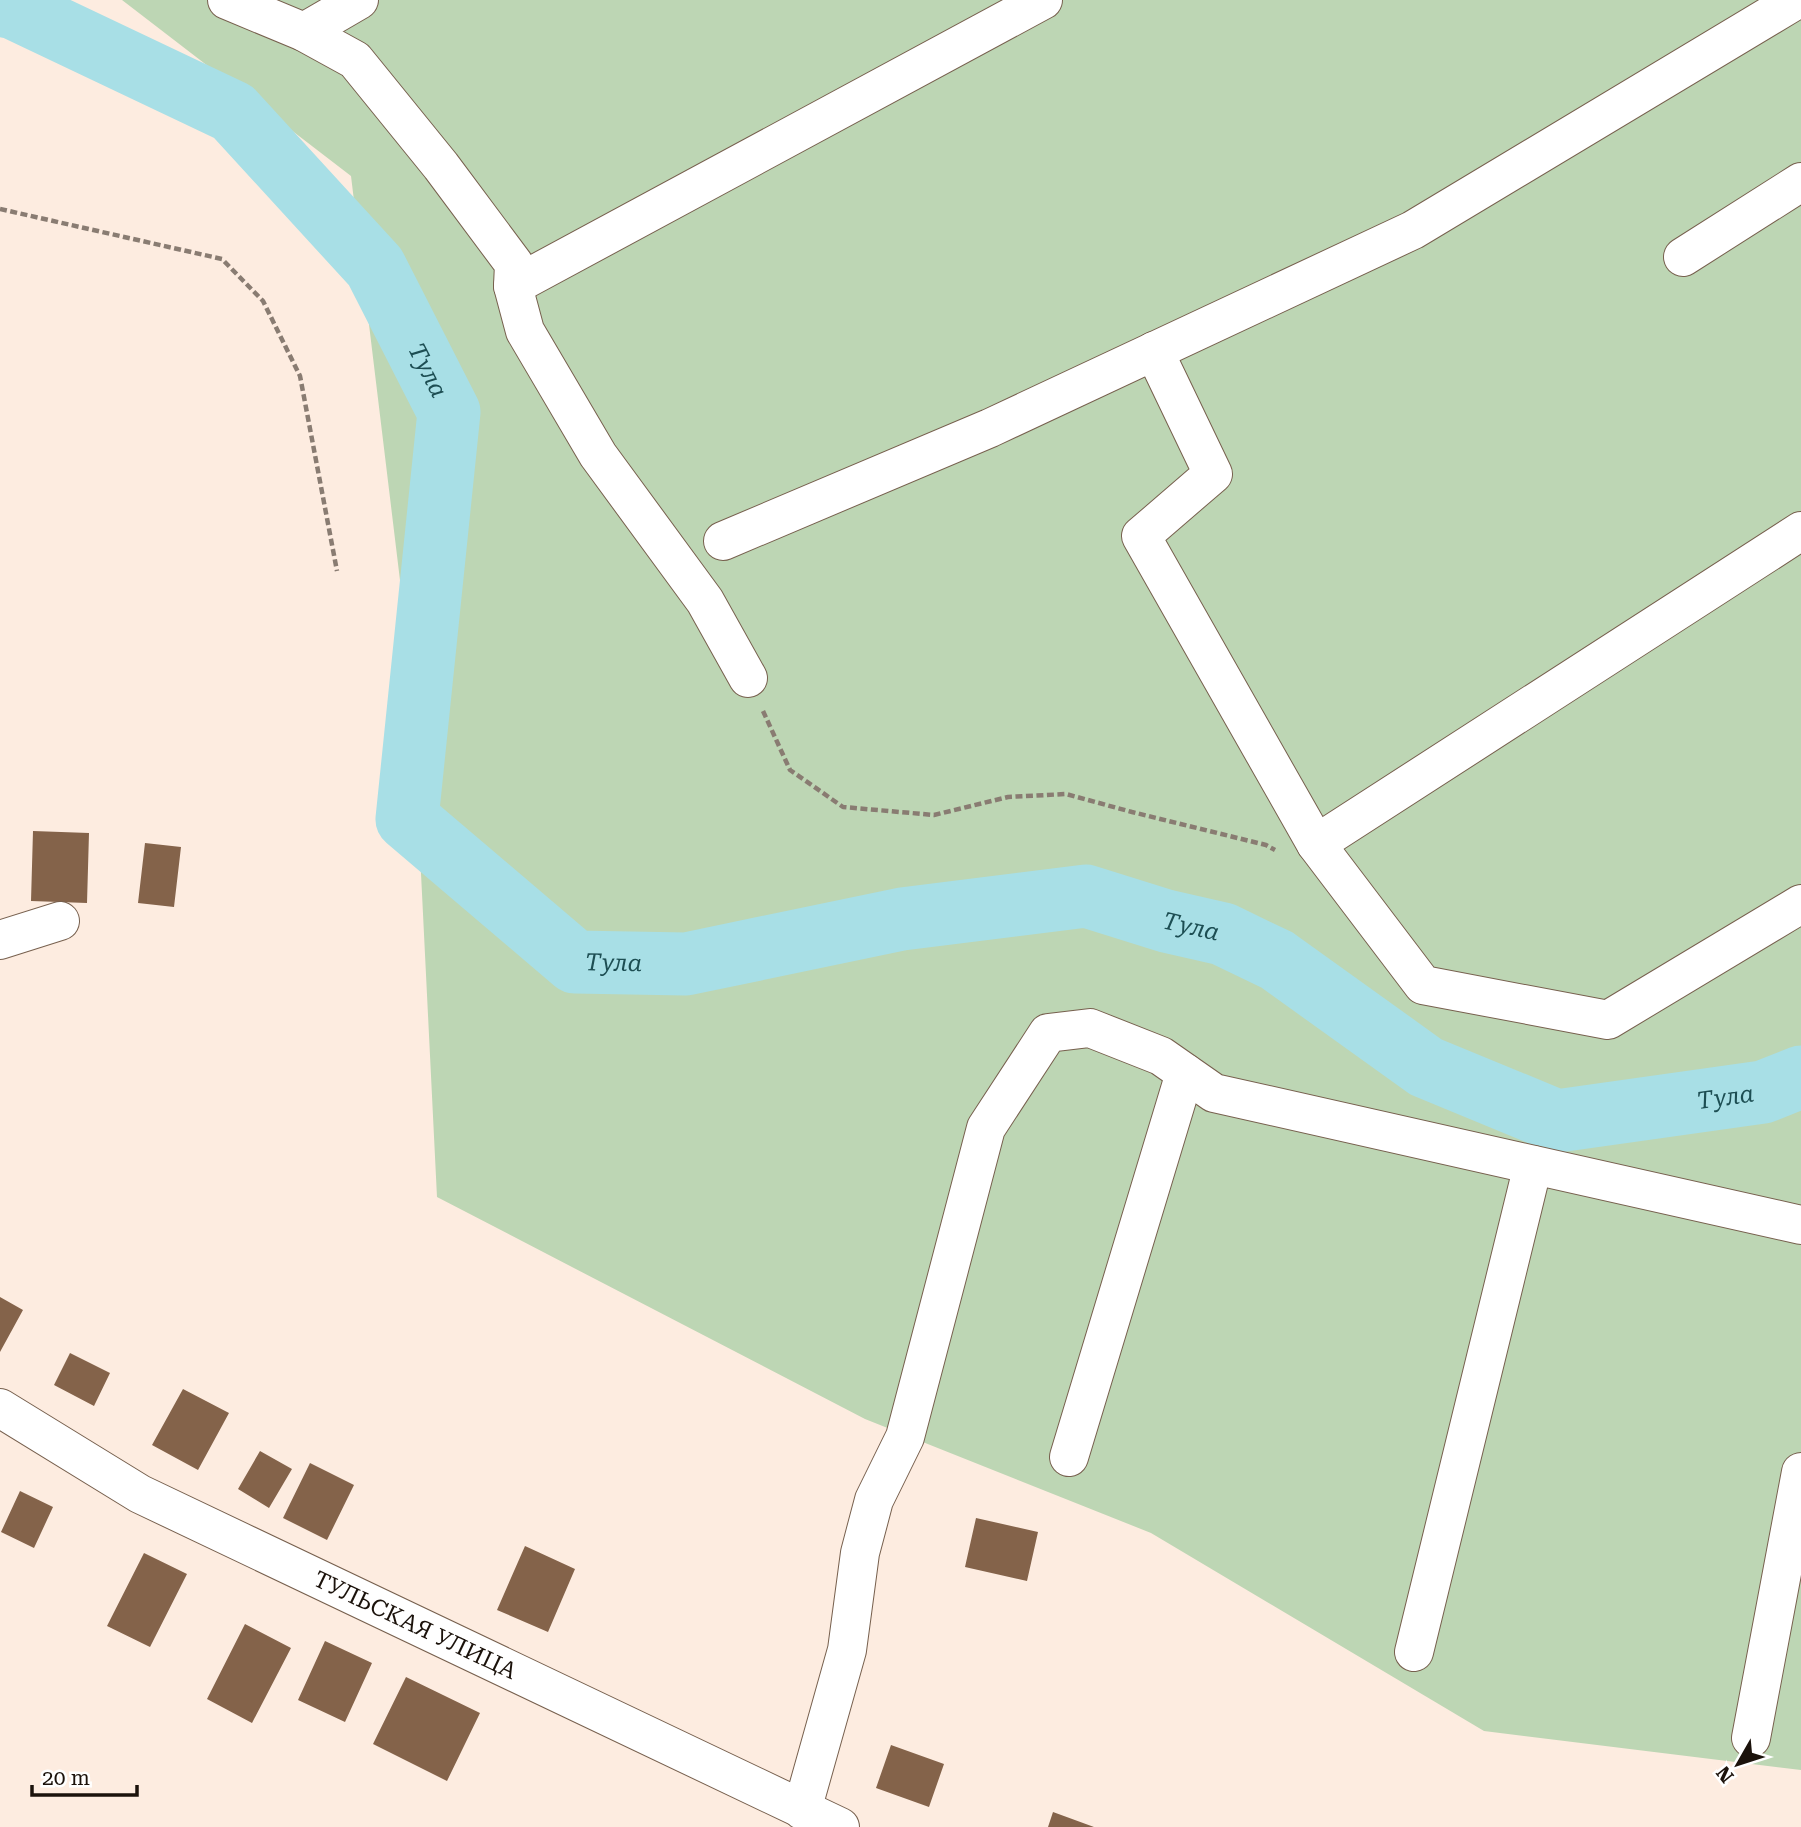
<svg xmlns="http://www.w3.org/2000/svg" width="1801" height="1827" font-family="'Roboto Serif',serif">
  <style>
    .green { fill: #bdd6b4 }
    .lines { fill: none; stroke-linecap: round; stroke-linejoin: round }
    .river { stroke: #a8dfe6; stroke-width: 63 }
    .building { fill: #84634a }
    .minor-casing { stroke: #77604e; stroke-width: 40 }
    .path { stroke: #897c72; stroke-width: 4.5; stroke-dasharray: 7 3.5; stroke-linecap: butt }
    .minor { stroke: #fff; stroke-width: 38 }
    .labels { text-anchor: middle; stroke-width: 6; stroke-linejoin: round; paint-order: stroke }
    .street-label { font-size: 23px; fill: #1b120b; stroke: #fff }
    .water-label { font-size: 24px; font-style: italic; fill: #1d4e53; stroke: #fff }
  </style>
  <rect width="100%" height="100%" fill="#fdece0"/>
  <path class="green" d="M 122,0 L 1801,0 L 1801,1770 L 1484,1731 L 1151,1533 L 865,1419 L 437,1197 L 411,671 L 351,176 Z"/>
  <g class="lines">
    <path class="river" id="s1" d="M 0,5 L 14,8 L 233,112 L 375,267 L 449,412 L 407,819 L 575,962 L 686,964 L 902,919 L 1086,896 L 1166,921 L 1223,934 L 1277,960 L 1426,1067 L 1557,1121 L 1763,1092 L 1801,1077"/>
  </g>
  <path class="building" d="M 33,831 L 89,833 L 87,903 L 31,901 Z
    M 145,843 L 181,847 L 174,907 L 138,903 Z
    M 0,1297 L 23,1310 L 0,1352 Z
    M 70,1353 L 110,1373 L 94,1406 L 54,1385 Z
    M 183,1389 L 229,1413 L 198,1470 L 152,1445 Z
    M 260,1451 L 292,1469 L 269,1508 L 238,1489 Z
    M 310,1463 L 354,1485 L 327,1540 L 283,1518 Z
    M 20,1491 L 53,1507 L 34,1548 L 1,1532 Z
    M 976,1518 L 1038,1532 L 1027,1581 L 965,1567 Z
    M 525,1546 L 575,1569 L 548,1632 L 497,1610 Z
    M 144,1553 L 187,1574 L 150,1647 L 107,1626 Z
    M 245,1624 L 291,1648 L 252,1723 L 207,1699 Z
    M 325,1641 L 372,1663 L 345,1722 L 298,1700 Z
    M 406,1677 L 480,1713 L 447,1781 L 373,1744 Z
    M 891,1745 L 944,1764 L 929,1807 L 876,1788 Z
    M 1053,1812 L 1094,1827 L 1048,1827 Z"/>
  <g class="lines">
    <defs>
      <g id="minor">
        <path d="M 227,0 L 304,32 L 355,60 L 441,166 L 514,264 L 513,286 L 525,331 L 598,455 L 705,601 L 748,678"/>
        <path d="M 304,32 L 359,0"/>
        <path d="M 1683,257 L 1801,182"/>
        <path d="M 513,286 L 1043,0"/>
        <path d="M 1154,351 L 1213,474 L 1141,536 L 1316,844 L 1423,985 L 1608,1020 L 1801,904"/>
        <path d="M 723,541 L 990,428 L 1413,230 L 1796,0"/>
        <path d="M 1316,844 L 1801,531"/>
        <path d="M 0,940 L 60,921"/>
        <path id="s2" d="M 0,1408 L 140,1494 L 840,1827"/>
        <path d="M 1069,1457 L 1185,1073"/>
        <path d="M 1414,1652 L 1533,1165"/>
        <path d="M 1751,1738 L 1801,1472"/>
        <path d="M 802,1810 L 847,1650 L 860,1553 L 874,1500 L 905,1437 L 986,1128 L 1048,1033 L 1090,1028 L 1161,1056 L 1214,1093 L 1801,1225"/>
      </g>
    </defs>
    <use href="#minor" class="minor-casing"/>
    <path class="path" d="M 0,209 L 222,259 L 263,301 L 300,376 L 337,571
      M 763,711 L 790,770 L 843,807 L 934,815 L 1008,797 L 1066,794 L 1132,812 L 1266,845 L 1275,850"/>
    <use href="#minor" class="minor"/>
  </g>
  <g class="labels">
    <g class="street-label">
      <text dy="8" stroke="none"><textPath href="#s2" startOffset="469">ТУЛЬСКАЯ УЛИЦА</textPath></text>
    </g>
    <g class="water-label">
      <text dy="8" stroke="none"><textPath href="#s1" startOffset="583">Тула</textPath></text>
      <text dy="8" stroke="none"><textPath href="#s1" startOffset="1886">Тула</textPath></text>
      <text dy="8" stroke="none"><textPath href="#s1" startOffset="1298">Тула</textPath></text>
      <text dy="8" stroke="none"><textPath href="#s1" startOffset="2474">Тула</textPath></text>
    </g>
  </g>
  <g transform="translate(1738 1764) rotate(231)" stroke="#ffffff" stroke-width="5" paint-order="stroke">
  <path d="M0-5L12 26L0 18L-12 26Z" fill="#1b120b"/>
  <text y="-10" font-size="19" font-weight="bold" text-anchor="middle" fill="#1b120b">N</text>
  </g>
  <path d="M32 1785v10h105v-10" fill="none" stroke="#1b120b" stroke-width="3.5"/>
  <text x="42" y="1785" font-size="21" fill="#1b120b" stroke="#ffffff" stroke-width="5" paint-order="stroke">20 m</text>
</svg>
